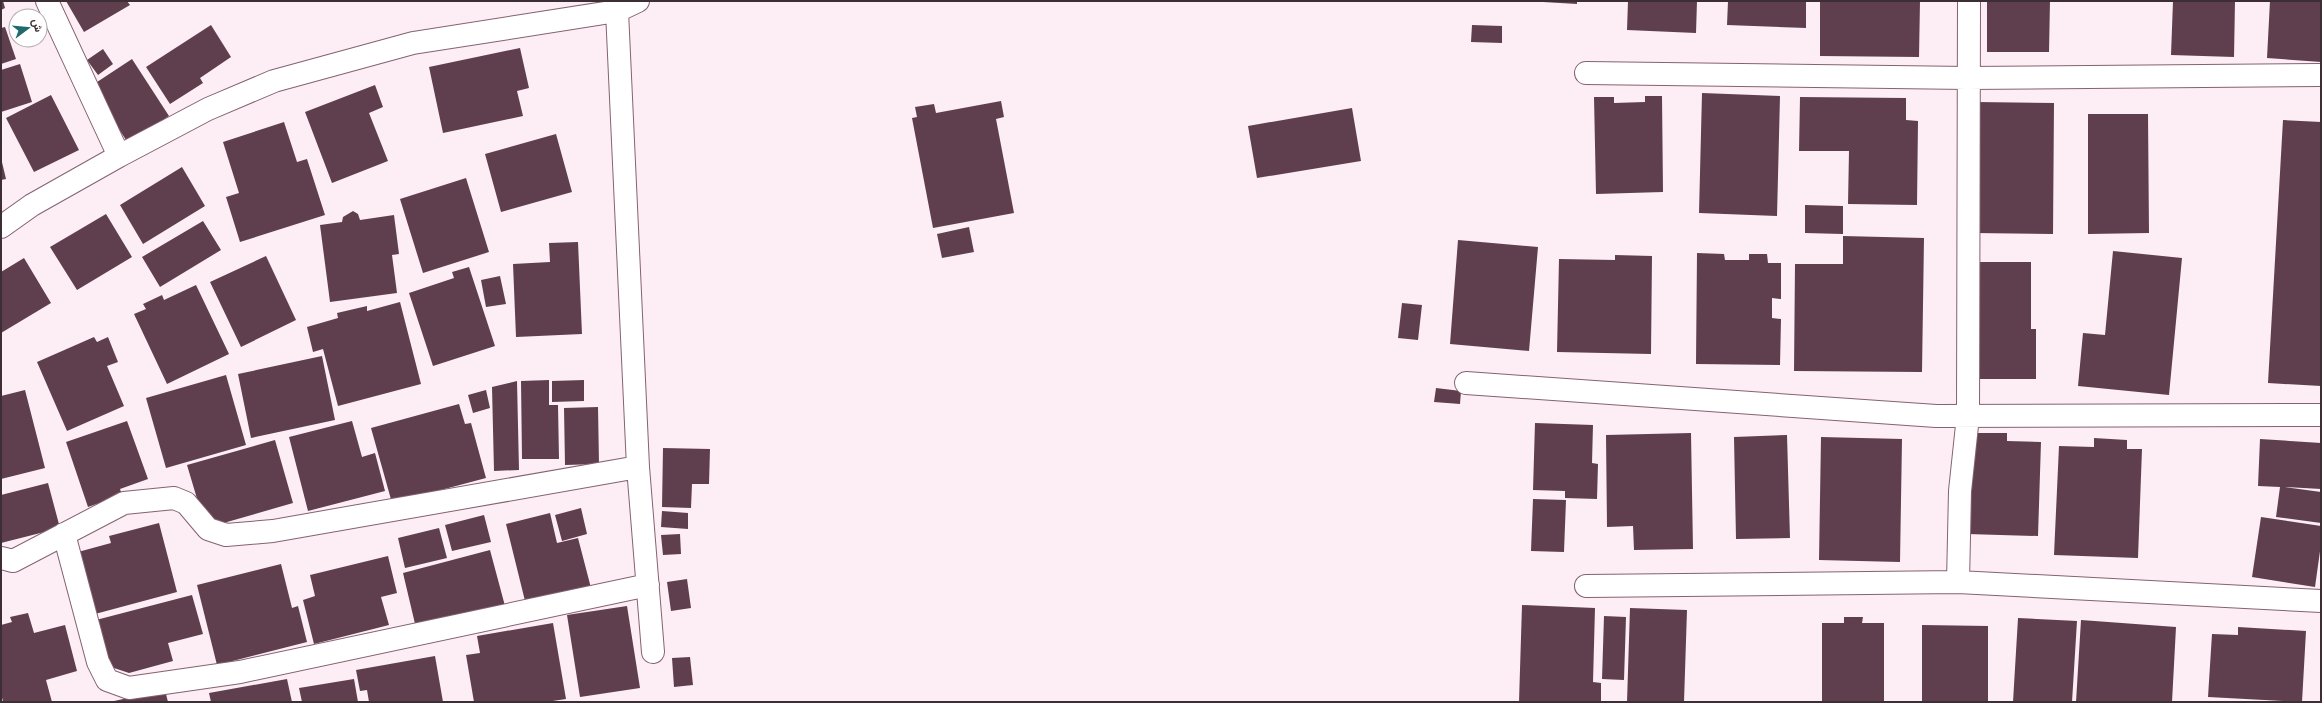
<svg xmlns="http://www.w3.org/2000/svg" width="2322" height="703" font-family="Lora,Vazirmatn,serif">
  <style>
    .building { fill: #5f3f4e }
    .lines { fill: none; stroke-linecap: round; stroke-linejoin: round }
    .minor-casing { stroke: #846272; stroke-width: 24 }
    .minor { stroke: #fff; stroke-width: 22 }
  </style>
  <rect width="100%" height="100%" fill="#fdedf4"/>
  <path class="building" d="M 1,1 L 3,1 L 5,8 L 1,10 Z
    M 66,1 L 127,1 L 130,5 L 84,32 Z
    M 1543,1 L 1577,1 L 1577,4 L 1543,2 Z
    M 1628,1 L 1697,1 L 1696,33 L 1627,30 Z
    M 1728,1 L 1806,1 L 1806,28 L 1727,25 Z
    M 1820,1 L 1920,1 L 1919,57 L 1820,56 Z
    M 1987,1 L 2050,1 L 2049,52 L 1987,52 Z
    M 2173,1 L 2235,1 L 2234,57 L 2171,55 Z
    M 2270,1 L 2321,1 L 2321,62 L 2267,58 Z
    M 211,25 L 231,57 L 200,78 L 203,83 L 170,104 L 146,67 Z
    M 1472,25 L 1502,26 L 1502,43 L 1471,42 Z
    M 5,27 L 16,59 L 1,64 L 1,28 Z
    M 520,48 L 529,88 L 517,91 L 523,116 L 443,133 L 429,67 Z
    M 103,49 L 113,64 L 98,75 L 87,60 Z
    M 132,59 L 169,116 L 128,143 L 91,86 Z
    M 20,64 L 32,102 L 1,112 L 1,70 Z
    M 375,85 L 383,107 L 369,113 L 388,161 L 332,183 L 305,112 Z
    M 1702,93 L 1780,96 L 1777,216 L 1699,213 Z
    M 51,95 L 79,150 L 34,172 L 6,118 Z
    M 1645,96 L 1662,96 L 1663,192 L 1596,194 L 1594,97 L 1614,97 L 1614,103 L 1645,102 Z
    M 1800,97 L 1906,98 L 1906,120 L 1918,121 L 1917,205 L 1848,204 L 1849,151 L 1799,151 Z
    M 1001,101 L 1004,117 L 996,119 L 1014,213 L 933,228 L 912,118 L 917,117 L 915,107 L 934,104 L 936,113 Z
    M 1976,102 L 2054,103 L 2053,234 L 1974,233 Z
    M 1352,108 L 1361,161 L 1257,178 L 1248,126 Z
    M 2088,114 L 2148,114 L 2149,233 L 2088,234 Z
    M 2283,120 L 2321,122 L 2321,386 L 2268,383 Z
    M 284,122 L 297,162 L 307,159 L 325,215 L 240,242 L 226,197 L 239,193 L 223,142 Z
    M 556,134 L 572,192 L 501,212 L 485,154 Z
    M 1,158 L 6,179 L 1,180 Z
    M 182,167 L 205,206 L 143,244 L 120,205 Z
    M 466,178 L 489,252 L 423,273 L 400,199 Z
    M 1805,205 L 1843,206 L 1843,234 L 1805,233 Z
    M 353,211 L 358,214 L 360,220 L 394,215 L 399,254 L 392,255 L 397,293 L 330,302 L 320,225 L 342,222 L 343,217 Z
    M 106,214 L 132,257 L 77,290 L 50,247 Z
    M 203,221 L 221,250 L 160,287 L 142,257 Z
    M 969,227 L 974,252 L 942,258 L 937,234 Z
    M 1843,236 L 1924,238 L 1922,372 L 1794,371 L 1795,264 L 1843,264 Z
    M 1458,240 L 1538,247 L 1529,351 L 1450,344 Z
    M 578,242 L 582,334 L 516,337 L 513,264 L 550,262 L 549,243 Z
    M 2113,251 L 2182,258 L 2169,395 L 2078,386 L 2083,333 L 2105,335 Z
    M 1697,253 L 1724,254 L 1725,260 L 1749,260 L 1749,254 L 1767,254 L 1768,263 L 1781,263 L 1781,299 L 1772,298 L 1772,318 L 1781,319 L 1780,365 L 1696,364 Z
    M 1615,255 L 1652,256 L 1651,354 L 1557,352 L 1559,259 L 1615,260 Z
    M 266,256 L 296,320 L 241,347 L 210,282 Z
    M 24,258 L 51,303 L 1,333 L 1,272 Z
    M 1976,262 L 2031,262 L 2031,329 L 2036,329 L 2036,379 L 1976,379 Z
    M 469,267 L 495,346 L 433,366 L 409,293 L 454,278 L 452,272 Z
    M 500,276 L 506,304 L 486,307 L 481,280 Z
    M 196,285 L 229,354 L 167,384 L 134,314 L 146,309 L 143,304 L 162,295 L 164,300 Z
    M 400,302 L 421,384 L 338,406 L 323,349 L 313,352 L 307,327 L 338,318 L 337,313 L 367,306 L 367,311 Z
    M 1402,303 L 1422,305 L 1418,340 L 1398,338 Z
    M 94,337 L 97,342 L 108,337 L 118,362 L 107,366 L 124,406 L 67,431 L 37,362 Z
    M 322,356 L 335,420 L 251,438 L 238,374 Z
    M 226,375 L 246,445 L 166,468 L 146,398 Z
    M 549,380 L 549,405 L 558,405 L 559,459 L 522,459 L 521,381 Z
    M 584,380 L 584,401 L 552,402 L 552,381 Z
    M 517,381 L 519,470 L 494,471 L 492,387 Z
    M 1436,388 L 1461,391 L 1460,404 L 1434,402 Z
    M 25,390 L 45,468 L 1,479 L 1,396 Z
    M 486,390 L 490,408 L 473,413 L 468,395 Z
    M 459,404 L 465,424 L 471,423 L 486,478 L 392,503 L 371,428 Z
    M 598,407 L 599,464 L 565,465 L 564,408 Z
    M 127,421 L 148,479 L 120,489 L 122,495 L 88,507 L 66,442 Z
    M 352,421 L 362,457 L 375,453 L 385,491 L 308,511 L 289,437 Z
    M 1535,423 L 1593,425 L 1592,463 L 1598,464 L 1597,499 L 1565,498 L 1565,491 L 1533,490 Z
    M 1691,433 L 1693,549 L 1634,550 L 1633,526 L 1607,527 L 1606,435 Z
    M 1969,433 L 2007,433 L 2007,441 L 2041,442 L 2038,536 L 1967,534 Z
    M 1787,435 L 1790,538 L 1736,539 L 1734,437 Z
    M 1821,437 L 1902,439 L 1900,562 L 1819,560 Z
    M 2094,438 L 2127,440 L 2127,449 L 2142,449 L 2138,558 L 2054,555 L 2059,446 L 2094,447 Z
    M 2260,439 L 2321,443 L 2321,489 L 2284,487 L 2321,492 L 2321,523 L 2276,517 L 2280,487 L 2258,486 Z
    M 275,440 L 293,503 L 220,524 L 201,512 L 187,465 Z
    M 663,448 L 710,449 L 709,484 L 692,484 L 691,508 L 662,507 Z
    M 48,483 L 60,528 L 1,543 L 1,495 Z
    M 1533,499 L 1566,500 L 1564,552 L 1531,551 Z
    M 581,508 L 587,534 L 562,541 L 555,515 Z
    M 662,511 L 688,513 L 688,529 L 661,527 Z
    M 550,513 L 557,543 L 578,538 L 591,588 L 526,605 L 506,524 Z
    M 484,515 L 491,542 L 452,551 L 445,525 Z
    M 2261,517 L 2321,526 L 2321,544 L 2315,587 L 2252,577 Z
    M 159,523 L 177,592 L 95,614 L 78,552 L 111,543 L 109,536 Z
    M 439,528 L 447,558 L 405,568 L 398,538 Z
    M 680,534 L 681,554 L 663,555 L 661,535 Z
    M 490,550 L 505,606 L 416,628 L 403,573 Z
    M 388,556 L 397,593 L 381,597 L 389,625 L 314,644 L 303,600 L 315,596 L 310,575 Z
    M 281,564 L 292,608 L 298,606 L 307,642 L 217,665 L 197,585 Z
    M 687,579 L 691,608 L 671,611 L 667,582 Z
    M 192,595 L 203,634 L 168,643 L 173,661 L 129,673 L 108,666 L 96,620 Z
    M 1522,605 L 1595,608 L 1593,682 L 1601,683 L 1601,702 L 1519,702 Z
    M 627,606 L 640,688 L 580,697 L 567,615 Z
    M 1630,608 L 1687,610 L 1684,702 L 1627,702 Z
    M 28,613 L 34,633 L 65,625 L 77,671 L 46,680 L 52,702 L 3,702 L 1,693 L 1,625 L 12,622 L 10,617 Z
    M 1604,616 L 1626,617 L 1624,680 L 1602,679 Z
    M 1844,617 L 1863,617 L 1862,623 L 1884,623 L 1884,702 L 1822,702 L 1822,623 L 1844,623 Z
    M 2018,618 L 2077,621 L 2072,702 L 2013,702 Z
    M 2081,620 L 2176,627 L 2172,702 L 2076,702 Z
    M 553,623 L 566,699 L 546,702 L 474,702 L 466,655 L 480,653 L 477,636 Z
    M 1922,625 L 1988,626 L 1988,702 L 1922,702 Z
    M 2238,627 L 2306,631 L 2302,702 L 2208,697 L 2212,634 L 2238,635 Z
    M 435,656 L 443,702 L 369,702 L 367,690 L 360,691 L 356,670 Z
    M 690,657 L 693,685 L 674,687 L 672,658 Z
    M 287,679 L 292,702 L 211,702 L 209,693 Z
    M 354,679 L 358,702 L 302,702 L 299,688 Z
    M 165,690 L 168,702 L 115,702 L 114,701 Z"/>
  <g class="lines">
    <defs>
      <path id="minor" d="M 47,1 L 119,156
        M 1969,1 L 1968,416 L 1960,491 L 1958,582 L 2321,601
        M 617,11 L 638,467 L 653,652
        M 1586,73 L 1967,78 L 2321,75
        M 1,227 L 32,205 L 119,156 L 208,109 L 274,81 L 413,43 L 617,11 L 638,1
        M 1466,383 L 1936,416 L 2321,415
        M 64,534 L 98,662 L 107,680 L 129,688 L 240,672 L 648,585
        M 1,558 L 13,561 L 124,503 L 174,498 L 186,503 L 208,529 L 226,535 L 273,531 L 638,467
        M 1586,586 L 1958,582"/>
    </defs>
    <use href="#minor" class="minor-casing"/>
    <use href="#minor" class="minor"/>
  </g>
  <rect width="2322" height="703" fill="none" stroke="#3d2e35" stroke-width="4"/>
  <g transform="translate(28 28) rotate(74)"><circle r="19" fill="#ffffff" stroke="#b1abae"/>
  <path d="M0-3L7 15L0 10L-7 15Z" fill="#1e6a6e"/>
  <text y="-6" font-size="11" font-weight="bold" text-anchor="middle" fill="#3d2e35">ش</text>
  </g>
</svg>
